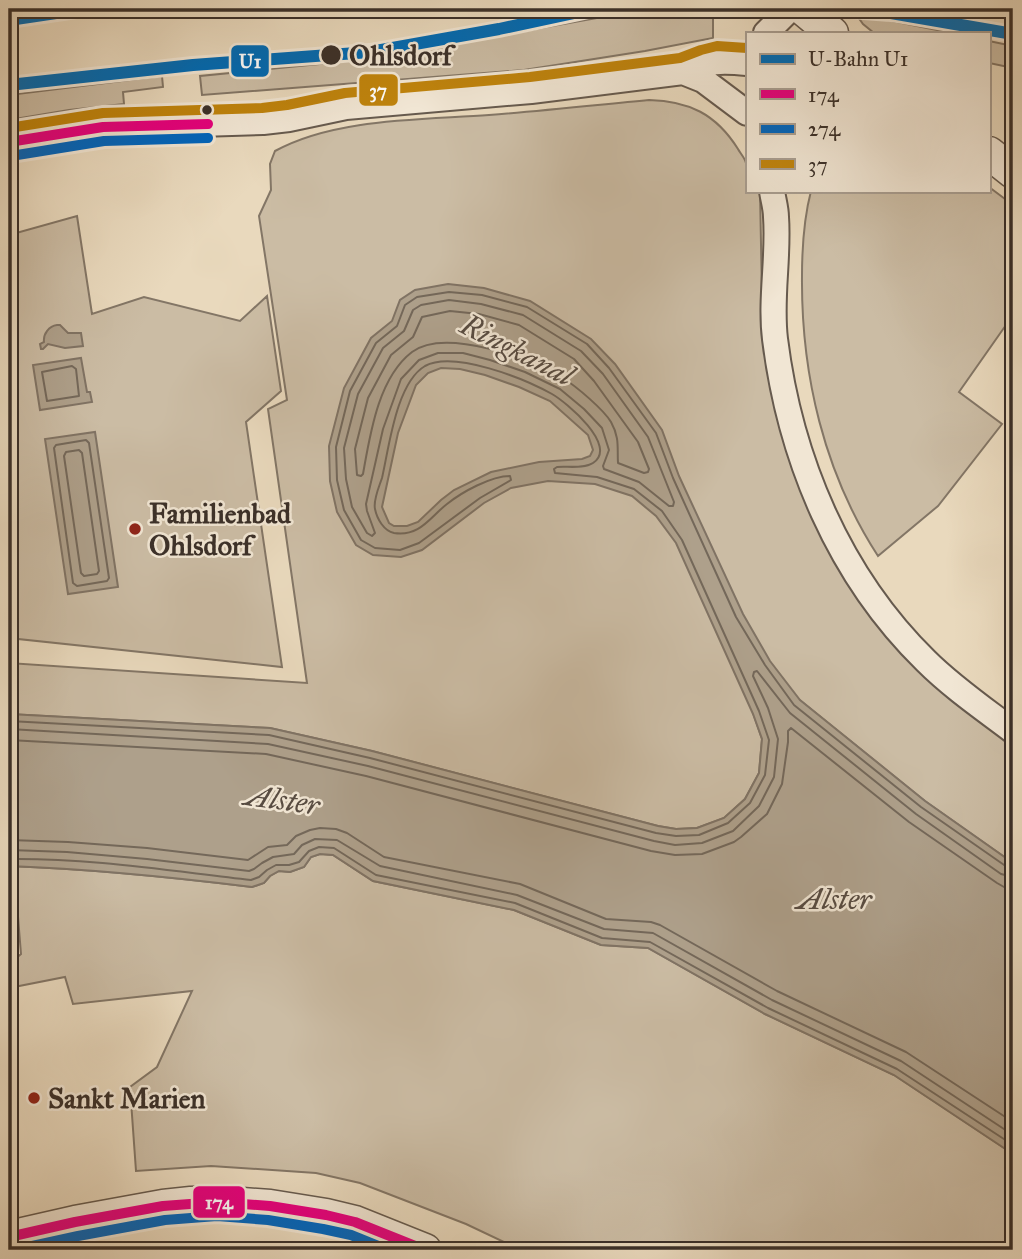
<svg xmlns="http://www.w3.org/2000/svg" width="1022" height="1259" font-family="'IM FELL Great Primer',serif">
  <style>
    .green { fill: #cbbca4; stroke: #837666; stroke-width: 2 }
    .water { fill: #aea08b; stroke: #807364; stroke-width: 2; fill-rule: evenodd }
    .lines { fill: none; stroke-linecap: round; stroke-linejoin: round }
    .shore { stroke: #74685a; stroke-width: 2 }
    .minor-casing { stroke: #665a4e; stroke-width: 28 }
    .tertiary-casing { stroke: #665a4e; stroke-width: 35 }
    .minor { stroke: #f1e6d4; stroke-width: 24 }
    .tertiary { stroke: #f1e6d4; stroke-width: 32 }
    .bus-1-casing { stroke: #f1e6d4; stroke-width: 16 }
    .bus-2-casing { stroke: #f1e6d4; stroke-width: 16 }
    .bus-3-casing { stroke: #f1e6d4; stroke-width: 16 }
    .bus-1 { stroke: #e5007d; stroke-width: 10 }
    .bus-2 { stroke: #0065bd; stroke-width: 10 }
    .bus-3 { stroke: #bf830c; stroke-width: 10 }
    .metro-1-casing { stroke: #f1e6d4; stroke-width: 18 }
    .metro-1 { stroke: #006ab3; stroke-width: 12 }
    .stop-dot { fill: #3b3029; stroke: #f1e6d4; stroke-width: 2.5 }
    .poi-dot { fill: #8f2418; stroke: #f1e6d4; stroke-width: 2.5 }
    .labels { text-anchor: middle; stroke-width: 5; stroke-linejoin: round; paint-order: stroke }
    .stop-label { font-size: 28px; font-weight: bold; fill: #3b3029; stroke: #f1e6d4; text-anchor: start }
    .poi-label { font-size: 28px; font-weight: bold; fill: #3b3029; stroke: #f1e6d4; text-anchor: start }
    .water-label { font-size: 30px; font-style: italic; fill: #584c42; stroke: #f1e6d4 }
    .line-badge { stroke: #f1e6d4; stroke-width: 2.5 }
    .badge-label { font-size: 19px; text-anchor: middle; font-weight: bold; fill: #fff }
  </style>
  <rect width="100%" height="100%" fill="#e9d9bd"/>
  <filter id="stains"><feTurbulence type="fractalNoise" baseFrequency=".00286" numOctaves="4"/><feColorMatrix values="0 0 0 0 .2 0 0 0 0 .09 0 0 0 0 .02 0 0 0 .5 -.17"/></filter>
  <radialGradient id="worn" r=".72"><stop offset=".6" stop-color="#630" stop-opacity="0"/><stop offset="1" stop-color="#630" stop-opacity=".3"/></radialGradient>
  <path class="green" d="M 703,9 L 713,9 L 713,38 L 645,51 L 524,70 L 202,95 L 200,76 L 370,59 L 619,14 Z
    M 858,17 L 882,19 L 952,33 L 874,33 L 863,24 Z
    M 989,41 L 1013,46 L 1013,68 L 989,63 Z
    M 162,76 L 163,87 L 123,92 L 124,104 L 69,110 L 9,120 L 9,95 Z
    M 649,100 C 689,101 716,114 738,149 C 740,153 745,158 746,163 C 749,170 747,182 747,191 L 760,191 L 762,297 L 775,405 L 792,468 L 812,518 L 834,561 L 860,598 L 954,701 L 1013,746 L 1013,863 L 925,801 L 781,685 L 753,713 L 762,739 L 759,773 L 745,799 L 724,818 L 697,828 L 676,829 L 658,826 L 372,751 L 270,728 L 9,714 L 9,663 L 307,683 L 268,409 L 287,400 L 259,216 L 271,190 L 270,164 L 275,151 C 335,118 421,120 489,115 C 542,111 596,105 649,100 Z
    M 989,187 L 1013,205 L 1013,315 L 959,392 L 1002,424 L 938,506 L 878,556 C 824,473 801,374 802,276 C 802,248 804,218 811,191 L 989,191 Z
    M 77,216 L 92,314 L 144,297 L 240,321 L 267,296 L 281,391 L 246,422 L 282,667 L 9,638 L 9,235 Z
    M 320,854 L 333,855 L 373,881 L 514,910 L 601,945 L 648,948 L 765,1014 L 894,1075 L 1013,1154 L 1013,1250 L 521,1250 L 466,1224 L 360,1183 L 316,1173 L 211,1166 L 136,1171 L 130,1087 L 157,1067 L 192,991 L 73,1004 L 65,977 L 9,988 L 9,964 L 21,954 L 16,892 L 9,876 L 9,866 C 90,869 171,877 252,887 L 264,883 L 270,876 L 279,871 L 290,872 L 304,867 L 311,857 Z"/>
  <path class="water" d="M 448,284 L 484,288 L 530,301 L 591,339 L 615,364 L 662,430 L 679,476 L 743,614 L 770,661 L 800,700 L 925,801 L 1013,863 L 1013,1154 L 894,1075 L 765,1014 L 648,948 L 601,945 L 514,910 L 373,881 L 333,855 L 320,854 L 311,857 L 304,867 L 290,872 L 279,871 L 270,876 L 264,883 L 252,887 C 171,877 90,869 9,866 L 9,714 L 270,728 L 372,751 L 658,826 L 676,829 L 697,828 L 724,818 L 745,799 L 759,773 L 762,739 L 753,714 L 676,543 L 656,516 L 632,496 L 595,484 L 548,481 L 511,488 L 484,503 L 422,550 L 401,557 L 373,555 L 356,545 L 337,512 L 330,481 L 329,446 L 344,388 L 371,338 L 392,321 L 400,300 L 415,290 ZM 441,368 L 460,369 L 485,375 L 519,387 L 550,401 L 588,435 L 593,450 L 590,456 L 582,459 L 539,462 L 491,472 L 454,490 L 441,500 L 418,522 L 407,526 L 394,526 L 389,523 L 382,507 L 398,433 L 416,385 L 428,373 Z
    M 57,325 L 60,325 L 68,333 L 81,333 L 83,346 L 65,348 L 48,344 L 43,349 L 41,349 L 40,344 L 44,342 C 43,334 49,326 57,325 Z
    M 81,358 L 87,392 L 90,392 L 92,402 L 40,410 L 33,365 Z
    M 95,432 L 118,587 L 68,594 L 45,439 Z"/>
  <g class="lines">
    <path class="shore" d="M 449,300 L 481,304 L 523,315 L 581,351 L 603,374 L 648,437 L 674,502 L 673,506 L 669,506 L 639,482 L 604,469 L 603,466 L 609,450 L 602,428 L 584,409 L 560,389 L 525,372 L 490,360 L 463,353 L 438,353 L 419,360 L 401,379 L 383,429 L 366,504 L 367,511 L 375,533 L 372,536 L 367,533 L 352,507 L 346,479 L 344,448 L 358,394 L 383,348 L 404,331 L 413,310 L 421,305 Z
      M 450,311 L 479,314 L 519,325 L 574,359 L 594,381 L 638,442 L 649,469 L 648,472 L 644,473 L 618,463 C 617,448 620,438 611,422 C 604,410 576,386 564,379 C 532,359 445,327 412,352 C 378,378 370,435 363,474 L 361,476 L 357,475 L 355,449 L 368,398 L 391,355 L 413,337 L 422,317 Z
      M 72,366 L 76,369 L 79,396 L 47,401 L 42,372 Z
      M 86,440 L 89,443 L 109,578 L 107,581 L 77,586 L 73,583 L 54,448 L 56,445 Z
      M 79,450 L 82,453 L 99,571 L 97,574 L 84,576 L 81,573 L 64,456 L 66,452 Z
      M 9,721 L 269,735 L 370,758 L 656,833 L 676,836 L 699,835 L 728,823 L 750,803 L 765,775 L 769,740 L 759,711 L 682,540 L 662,511 L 634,489 L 597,477 L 555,473 L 554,469 L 557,467 C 567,466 584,469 593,463 C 619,446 566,402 552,394 C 525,379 454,350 425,366 C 396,383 389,448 382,478 C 379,487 373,500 375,509 C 377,519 384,531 394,533 C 420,537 430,517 447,504 C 462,492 491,476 510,476 L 511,480 L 480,498 L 419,543 L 400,550 L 375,548 L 361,540 L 344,510 L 337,480 L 336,447 L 350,391 L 376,343 L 397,326 L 405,305 L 417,297 L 449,292 L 482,295 L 527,307 L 587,344 L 609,368 L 656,433 L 673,478 L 736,617 L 765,665 L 794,705 L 921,807 L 1007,867 L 1013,868
      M 9,729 L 268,744 L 368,766 L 654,841 L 675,845 L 702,843 L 733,831 L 759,806 L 774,777 L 778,739 L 768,708 L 753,676 L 754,672 L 757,671 L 790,713 L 916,814 L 1001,874 L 1013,877
      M 9,740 L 266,754 L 366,776 L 651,851 L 675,855 L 702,854 L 734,842 L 741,837 L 767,814 L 782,784 L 788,742 L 788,731 L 791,728 L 909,822 L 997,883 L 1004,887 L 1013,888
      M 9,840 L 68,842 L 147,848 L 248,860 L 268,847 L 287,845 L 296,836 L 310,830 L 320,828 L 336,829 L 347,833 L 384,857 L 520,884 L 606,919 L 651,922 L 660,925 L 777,991 L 906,1052 L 1013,1122
      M 9,850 L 67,852 L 147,859 L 249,871 L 254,869 L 262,863 L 273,857 L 294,854 L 302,845 L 315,839 L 337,840 L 380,866 L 517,895 L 604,929 L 653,933 L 772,1000 L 901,1061 L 1013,1135
      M 9,859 C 90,858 170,871 251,880 L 259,877 L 267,870 L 276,865 L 289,865 L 299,862 L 309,851 L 319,847 L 334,848 L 376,875 L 515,903 L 602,938 L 650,942 L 768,1008 L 897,1069 L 1013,1145"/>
    <defs>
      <path id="minor" d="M 766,33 L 790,9
        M 683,72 L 703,80 L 747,113
        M 9,142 L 103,127 L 263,122 L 289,119 L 346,107 L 531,91 L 683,72 C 711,61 718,60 747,63
        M 772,191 C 773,199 776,208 776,217 C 779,257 770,299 775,339 C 790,459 839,576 926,661 C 952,687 984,709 1013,731"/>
      <path id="tertiary" d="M 803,9 L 832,33
        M 989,153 L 1013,172
        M 9,1237 L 75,1222 L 163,1206 L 191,1203 L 217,1202 L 270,1206 L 326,1215 L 355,1222 L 425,1250"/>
    </defs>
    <use href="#minor" class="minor-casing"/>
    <use href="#tertiary" class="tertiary-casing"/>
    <use href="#minor" class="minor"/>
    <use href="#tertiary" class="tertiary"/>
    <defs>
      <path id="bus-1" d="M 9,142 L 103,127 L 208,124
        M 9,1237 L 75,1222 L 163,1206 L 217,1202 L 270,1206 L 326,1215 L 355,1222 L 425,1250"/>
      <path id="bus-2" d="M 11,156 L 104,141 L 208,138
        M 14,1250 L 78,1236 L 165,1220 L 217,1216 L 268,1220 L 323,1229 L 351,1235 L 388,1250"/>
      <path id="bus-3" d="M 9,128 L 103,113 L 262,108 L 287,105 L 345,93 L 530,77 L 680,58 L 701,50 L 717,46 L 747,48"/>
    </defs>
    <use href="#bus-1" class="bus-1-casing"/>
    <use href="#bus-2" class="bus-2-casing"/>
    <use href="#bus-3" class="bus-3-casing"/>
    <use href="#bus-1" class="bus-1"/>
    <use href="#bus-2" class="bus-2"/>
    <use href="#bus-3" class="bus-3"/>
    <defs>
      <path id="metro-1" d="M 836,9 L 891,13 L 1013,34
        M 9,20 L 83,9
        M 9,85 L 193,65 L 370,52 L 499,29 L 593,9"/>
    </defs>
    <use href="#metro-1" class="metro-1-casing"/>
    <use href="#metro-1" class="metro-1"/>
  </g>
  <g class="stop-dot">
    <circle cx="331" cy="55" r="11"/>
    <circle cx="207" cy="110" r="6"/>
  </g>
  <g class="poi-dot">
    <circle cx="135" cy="529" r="7"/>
    <circle cx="34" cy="1098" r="7"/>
  </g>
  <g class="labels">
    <g class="stop-label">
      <text x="349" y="65">Ohlsdorf</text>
    </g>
    <g class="poi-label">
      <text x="149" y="523">Familienbad<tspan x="149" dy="32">Ohlsdorf</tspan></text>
      <text x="48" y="1108">Sankt Marien</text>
    </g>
    <g class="water-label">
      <text transform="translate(517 350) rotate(27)" y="10">Ringkanal</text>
      <text transform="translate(282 800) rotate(8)" y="10">Alster</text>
      <text x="834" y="909">Alster</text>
    </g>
  </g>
  <g class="line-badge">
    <rect x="230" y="44" width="40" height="34" rx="7" fill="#006ab3"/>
    <rect x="358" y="73" width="41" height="34" rx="7" fill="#bf830c"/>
    <rect x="192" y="1185" width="54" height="34" rx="7" fill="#e5007d"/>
  </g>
  <g class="badge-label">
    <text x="250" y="68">U1</text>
    <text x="378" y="97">37</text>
    <text x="219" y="1209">174</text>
  </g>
  <rect width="1022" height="1259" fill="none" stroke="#e9d9bd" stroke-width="35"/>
  <rect x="10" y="10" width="1001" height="1238" fill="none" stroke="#3b3029" stroke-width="3.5"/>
  <rect x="18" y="18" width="987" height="1224" fill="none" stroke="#3b3029" stroke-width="2"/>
  <rect x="746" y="32" width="245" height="161" fill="#f1e6d4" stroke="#a89d90" stroke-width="2"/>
  <rect x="760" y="54" width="35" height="10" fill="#006ab3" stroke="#a89d90" stroke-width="2"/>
  <text x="808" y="66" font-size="21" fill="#3b3029">U-Bahn U1</text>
  <rect x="760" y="89" width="35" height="10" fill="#e5007d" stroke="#a89d90" stroke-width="2"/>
  <text x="808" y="102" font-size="21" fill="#3b3029">174</text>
  <rect x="760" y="124" width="35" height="10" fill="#0065bd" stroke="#a89d90" stroke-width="2"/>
  <text x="808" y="136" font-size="21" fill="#3b3029">274</text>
  <rect x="760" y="159" width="35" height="10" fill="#bf830c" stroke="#a89d90" stroke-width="2"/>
  <text x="808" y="172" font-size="21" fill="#3b3029">37</text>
  <rect width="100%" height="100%" filter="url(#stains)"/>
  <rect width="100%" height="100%" fill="url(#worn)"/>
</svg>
